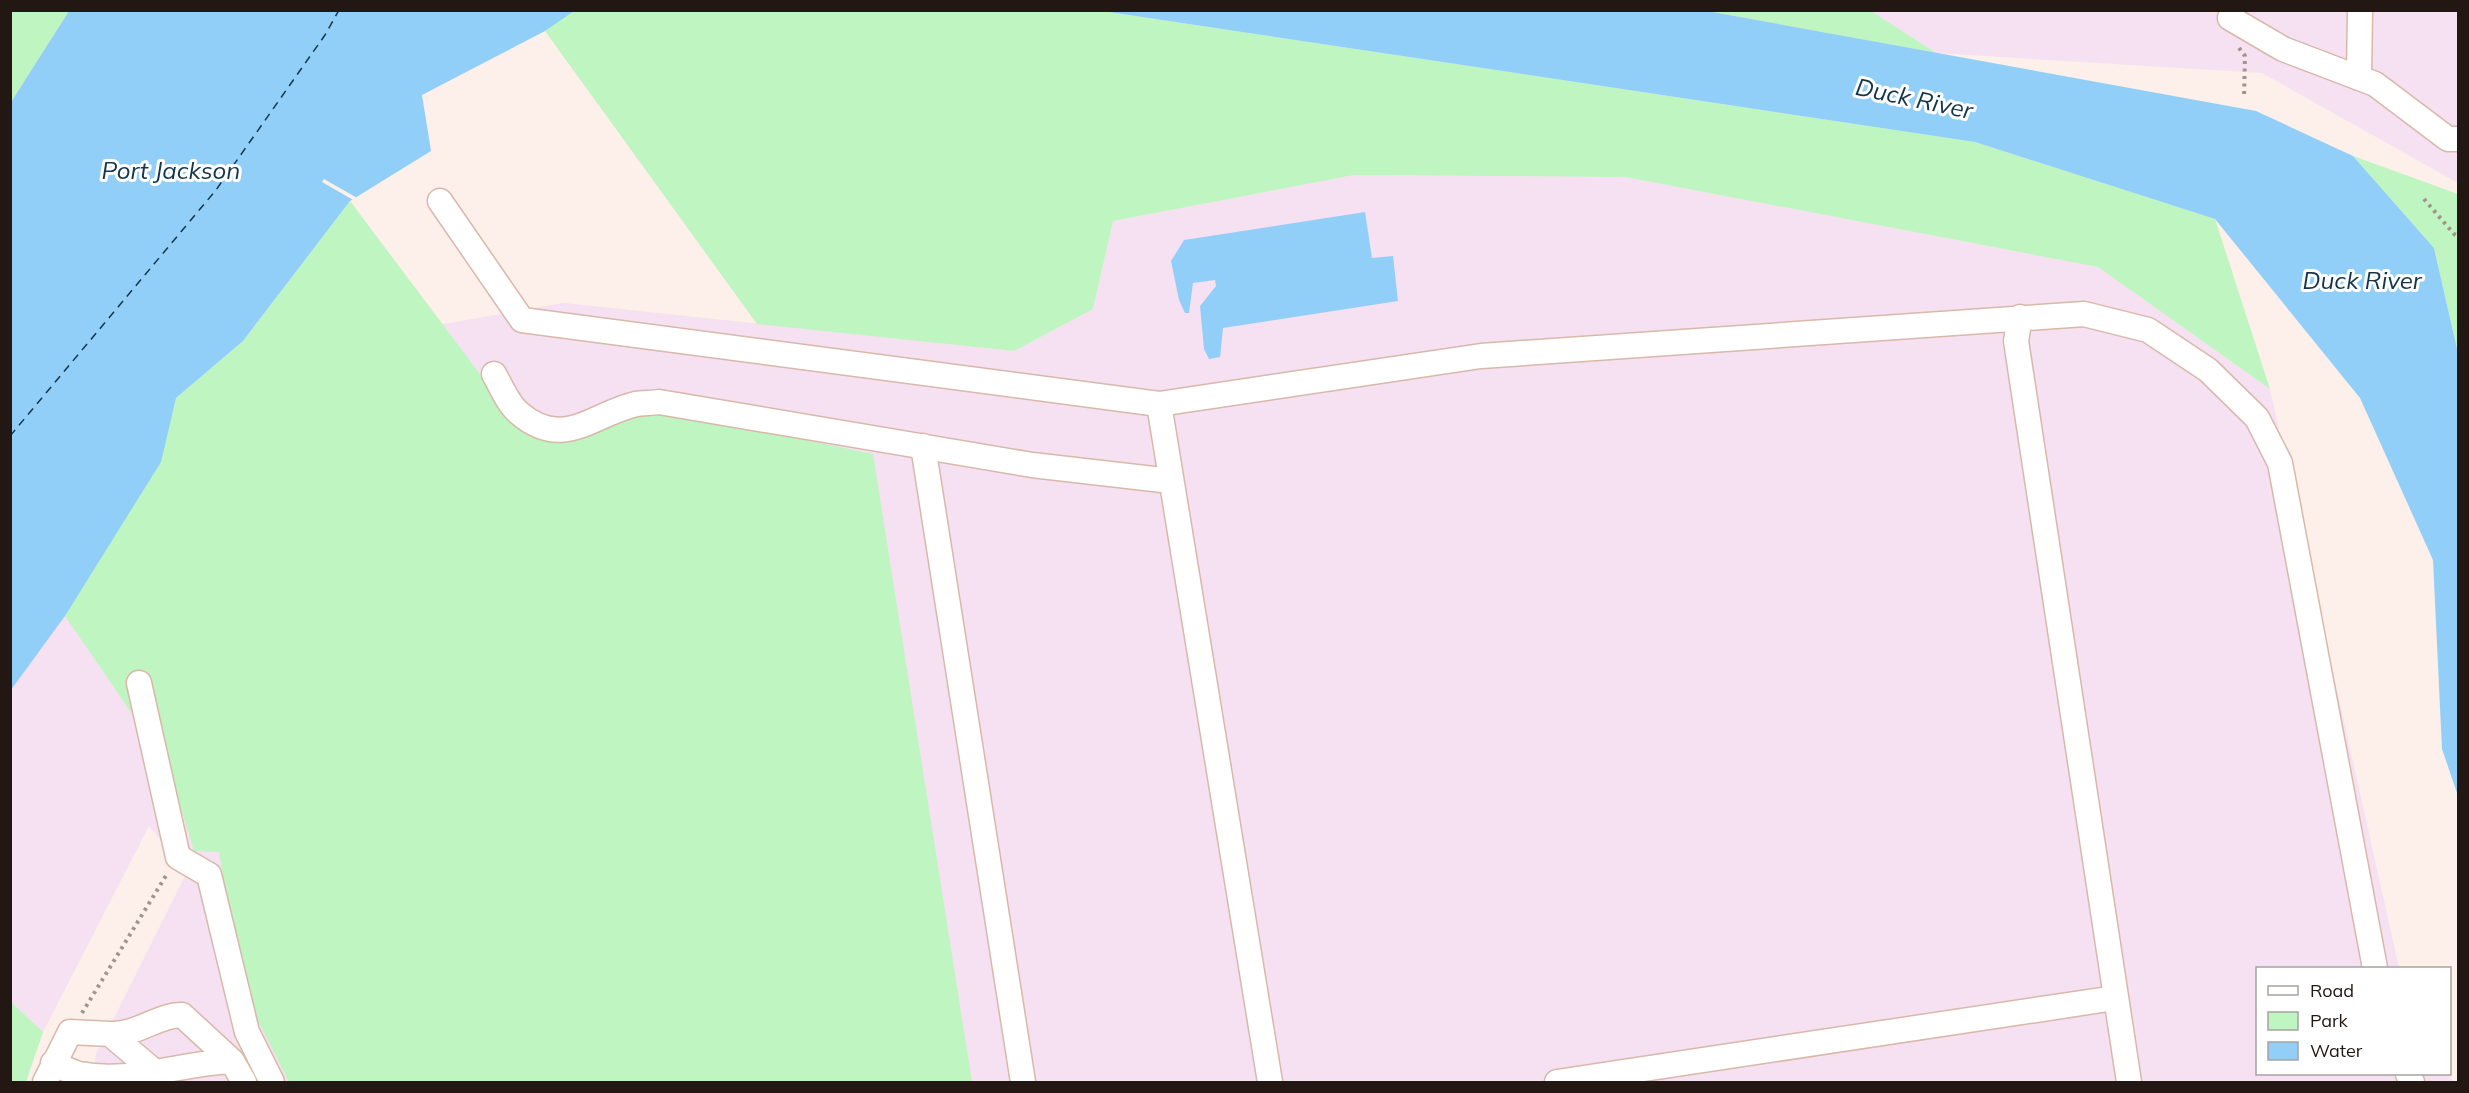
<svg xmlns="http://www.w3.org/2000/svg" width="2469" height="1093" font-family="Mulish,sans-serif">
  <style>
    .commercial { fill: #f5e1f1 }
    .green { fill: #bef5c1 }
    .water { fill: #92cff8 }
    .pier { fill: #fdefe9 }
    .lines { fill: none; stroke-linecap: round; stroke-linejoin: round }
    .ferry { stroke: #13364b; stroke-width: 1.5; stroke-dasharray: 8 6; stroke-linecap: butt }
    .minor-casing { stroke: #d9b8aa; stroke-width: 27 }
    .path { stroke: #a1948f; stroke-width: 4; stroke-dasharray: 3 4.5; stroke-linecap: butt }
    .minor { stroke: #fff; stroke-width: 24 }
    .labels { text-anchor: middle; stroke-width: 6; stroke-linejoin: round; paint-order: stroke }
    .water-label { font-size: 24px; font-style: italic; fill: #13364b; stroke: #fff }
  </style>
  <rect width="100%" height="100%" fill="#fdefe9"/>
  <path class="commercial" d="M 1871,11 L 2458,11 L 2458,183 L 2262,73 L 1936,53 Z
    M 1354,175 L 1625,177 L 2098,267 L 2270,389 L 2399,968 L 2258,968 L 2258,1074 L 2449,1074 L 2454,1082 L 92,1082 L 96,1054 L 187,872 L 149,826 L 43,1032 L 11,1002 L 11,690 L 254,357 L 564,303 L 1014,351 L 1093,309 L 1113,221 Z"/>
  <path class="green" d="M 574,10 L 1102,11 L 1975,142 L 2215,219 L 2270,389 L 2098,267 L 1625,177 L 1354,175 L 1113,221 L 1093,309 L 1014,351 L 757,324 L 545,31 Z
    M 11,11 L 69,11 L 11,102 Z
    M 1707,11 L 1871,11 L 1936,53 Z
    M 2353,156 L 2458,194 L 2458,353 L 2434,248 Z
    M 350,201 L 513,418 L 594,417 L 647,407 L 873,454 L 972,1082 L 289,1082 L 242,989 L 219,852 L 194,851 L 168,766 L 65,616 L 176,398 L 243,341 Z
    M 11,1002 L 43,1032 L 26,1082 L 11,1082 Z"/>
  <path class="water" d="M 69,11 L 574,11 L 545,31 L 422,95 L 431,151 L 350,201 L 243,341 L 176,398 L 161,462 L 65,616 L 11,690 L 11,102 Z
    M 1102,11 L 1707,11 L 2256,111 L 2353,156 L 2434,248 L 2458,353 L 2458,796 L 2442,749 L 2433,560 L 2360,398 L 2215,219 L 1975,142 Z
    M 1365,212 L 1372,258 L 1393,256 L 1398,301 L 1223,328 L 1220,357 L 1209,359 L 1204,349 L 1200,306 L 1216,286 L 1215,280 L 1193,283 L 1189,313 L 1185,313 L 1179,300 L 1171,261 L 1184,240 Z"/>
  <path class="pier" d="M 324,179 L 359,199 L 355,201 L 322,182 Z"/>
  <g class="lines">
    <path class="ferry" d="M 10,436 L 216,190 L 325,35 L 339,10"/>
    <defs>
      <path id="minor" d="M 2230,18 L 2283,49 L 2375,84 L 2448,139 L 2458,139
        M 2359,78 L 2360,10
        M 440,201 L 522,320 L 1159,404 L 1481,356 L 2084,314 L 2148,330 L 2208,370 L 2257,418 L 2280,463 L 2375,968
        M 2020,317 L 2016,341 L 2129,1082
        M 494,374 C 501,386 508,404 519,413 C 563,451 593,414 636,404 C 644,403 652,403 659,402 L 1032,465 L 1171,481
        M 1159,404 L 1270,1082
        M 923,446 L 1023,1082
        M 139,683 L 178,857 L 209,875 L 247,1032 L 272,1082
        M 110,1034 C 138,1035 157,1015 182,1015 L 232,1061
        M 53,1063 C 62,1067 71,1072 79,1074 C 131,1084 181,1063 232,1061 L 244,1082
        M 2408,1074 L 2412,1082
        M 45,1082 L 70,1032 L 110,1034 L 155,1072
        M 1557,1082 L 2115,998"/>
    </defs>
    <use href="#minor" class="minor-casing"/>
    <path class="path" d="M 2239,48 L 2245,56 L 2244,97
      M 2424,199 L 2454,234 L 2458,236
      M 82,1013 L 167,874"/>
    <use href="#minor" class="minor"/>
  </g>
  <g class="labels">
    <g class="water-label">
      <text transform="translate(1914 99) rotate(12)" y="8">Duck River</text>
      <text x="171" y="179">Port Jackson</text>
      <text x="2362" y="289">Duck River</text>
    </g>
  </g>
  <rect width="2469" height="1093" fill="none" stroke="#221712" stroke-width="24"/>
  <rect x="2256" y="967" width="195" height="108" fill="#ffffff" stroke="#a7a2a0" stroke-width="1.5"/>
  <rect x="2268" y="986" width="30" height="9" fill="#ffffff" stroke="#a7a2a0" stroke-width="1.5"/>
  <text x="2310" y="997" font-size="18" fill="#221712">Road</text>
  <rect x="2268" y="1012" width="30" height="18" fill="#bef5c1" stroke="#a7a2a0" stroke-width="1.5"/>
  <text x="2310" y="1027" font-size="18" fill="#221712">Park</text>
  <rect x="2268" y="1042" width="30" height="18" fill="#92cff8" stroke="#a7a2a0" stroke-width="1.5"/>
  <text x="2310" y="1057" font-size="18" fill="#221712">Water</text>
</svg>
